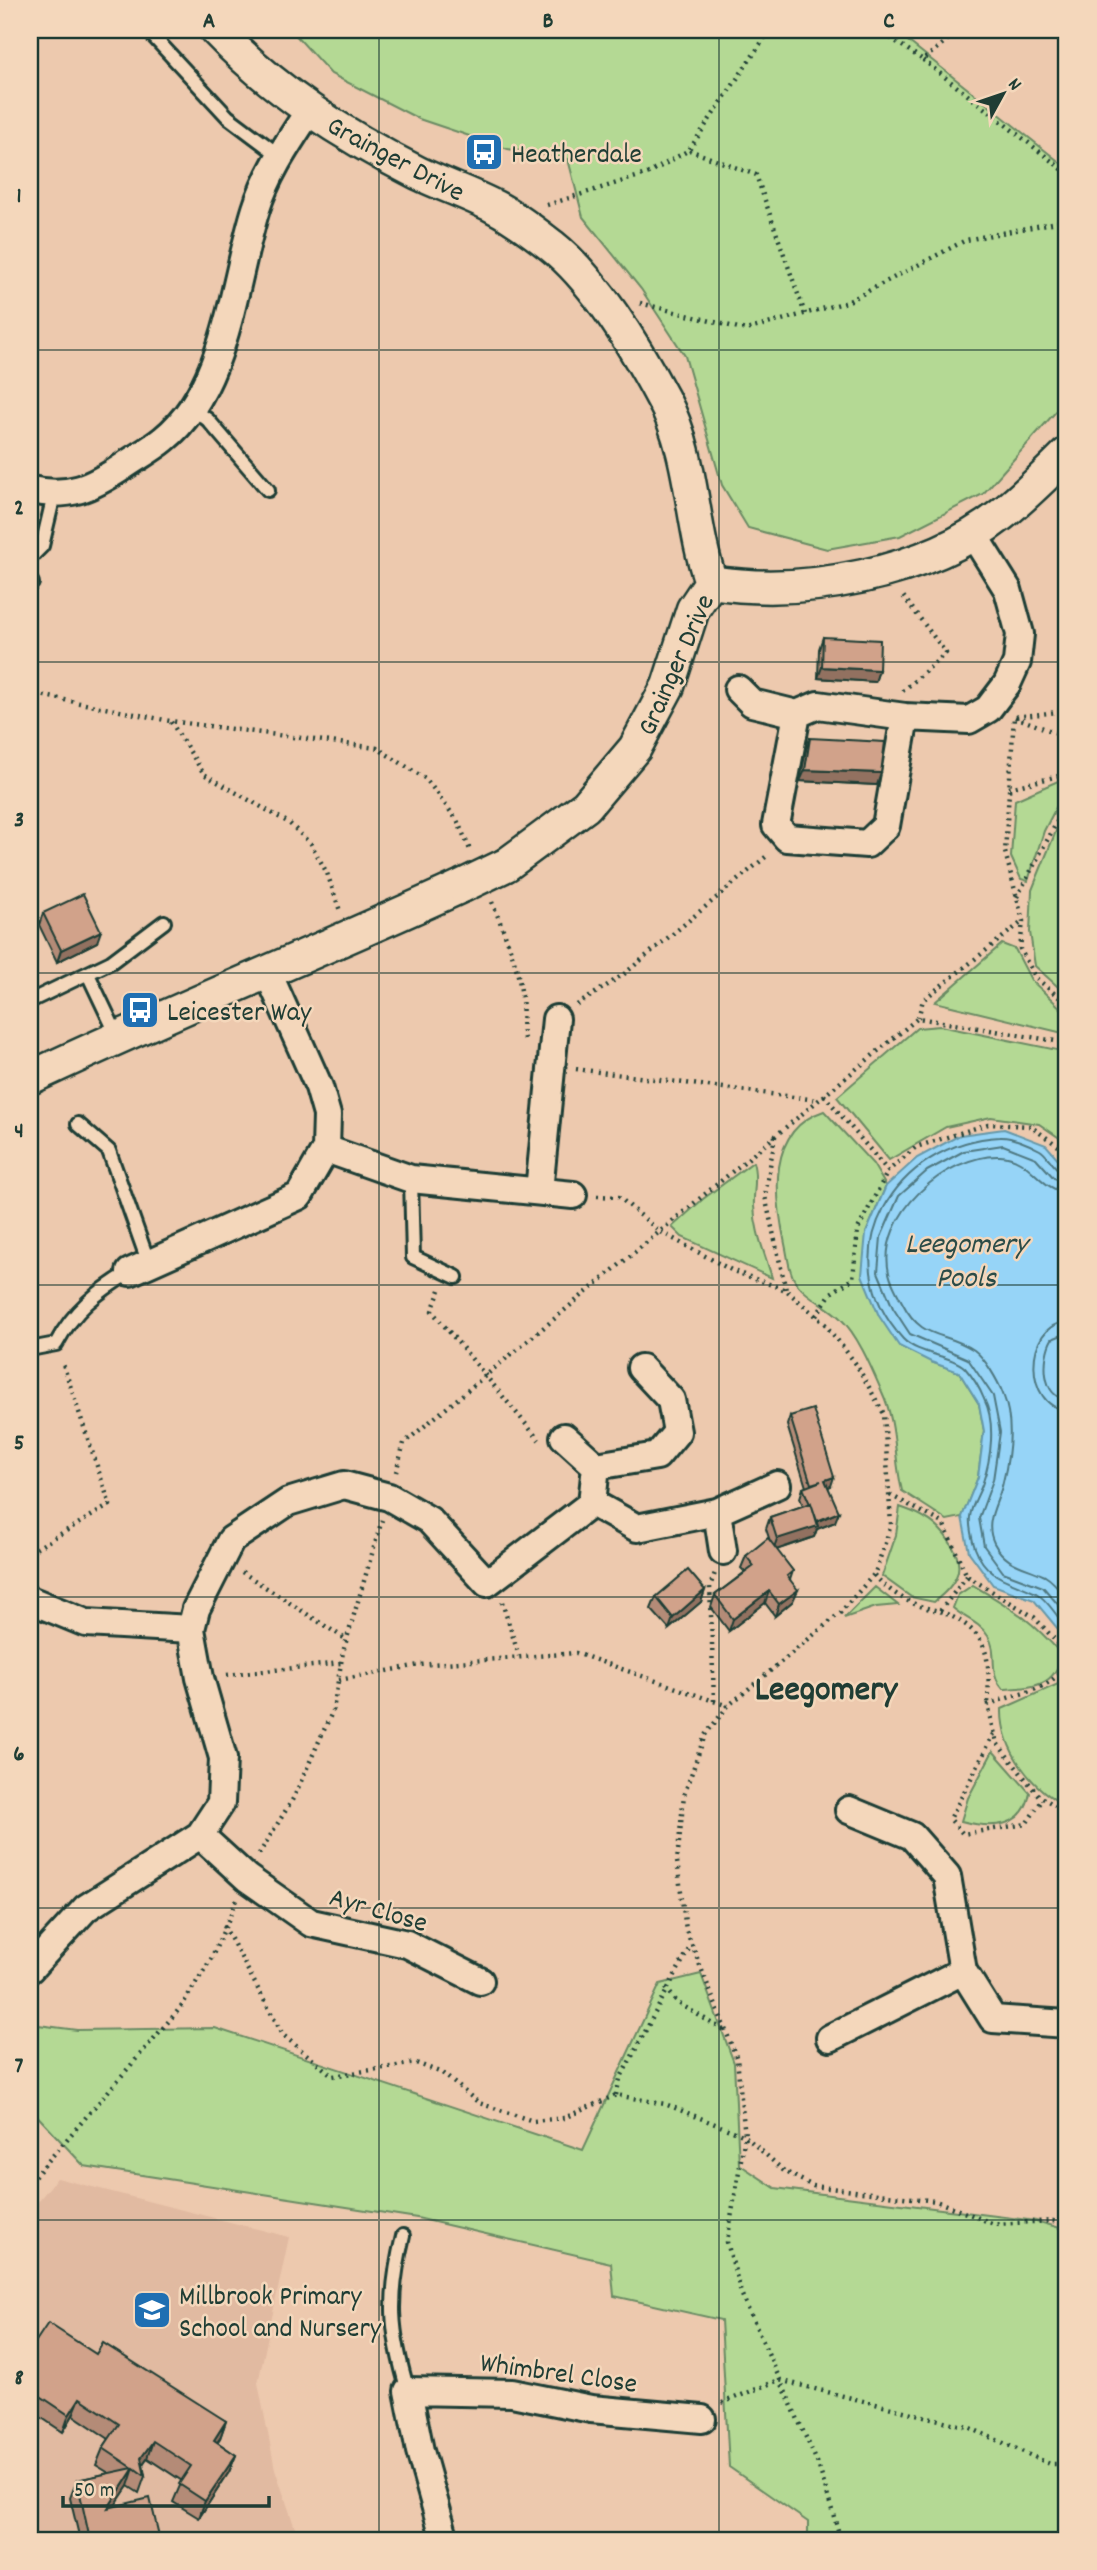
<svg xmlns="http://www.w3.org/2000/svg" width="1097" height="2570" font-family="Dekko,sans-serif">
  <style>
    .built { fill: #e1baa1 }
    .green { fill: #b4d994; stroke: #6a8b64; stroke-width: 2 }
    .water { fill: #96d4f7; stroke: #6698a9; stroke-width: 2 }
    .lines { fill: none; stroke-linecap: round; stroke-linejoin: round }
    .shore { stroke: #4f7982; stroke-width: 2 }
    .service-casing { stroke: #1f3d34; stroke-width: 18 }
    .minor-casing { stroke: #1f3d34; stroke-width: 32 }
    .tertiary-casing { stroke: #1f3d34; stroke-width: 37 }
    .path { stroke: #1f3d34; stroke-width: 4.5; stroke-dasharray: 2 5; stroke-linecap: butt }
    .service { stroke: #f4d7bb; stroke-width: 12 }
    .minor { stroke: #f4d7bb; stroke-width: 26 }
    .tertiary { stroke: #f4d7bb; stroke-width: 32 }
    .tertiary-bridge-casing { stroke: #1f3d34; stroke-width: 37; stroke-linecap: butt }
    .tertiary-bridge { stroke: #f4d7bb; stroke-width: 32 }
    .wall { fill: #b48b77; stroke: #1f3d34; stroke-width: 2 }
    .shaded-wall { fill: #927161; stroke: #1f3d34; stroke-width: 2 }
    .building { fill: #d1a28a; stroke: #1f3d34; stroke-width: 2 }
    .grid { fill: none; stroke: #1f3d34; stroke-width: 2; stroke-opacity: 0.55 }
    .labels { text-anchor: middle; stroke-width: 5; stroke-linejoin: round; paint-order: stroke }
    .poi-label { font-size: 28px; fill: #1f3d34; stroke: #f4d7bb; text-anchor: start }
    .street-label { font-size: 28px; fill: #1f3d34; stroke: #f4d7bb }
    .water-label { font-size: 30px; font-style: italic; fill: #2b4c48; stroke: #f4d7bb }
    .district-label { font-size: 35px; font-weight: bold; fill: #1f3d34; stroke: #f4d7bb }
    .neatline { fill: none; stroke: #1f3d34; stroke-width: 2.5 }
    .grid-label { font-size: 23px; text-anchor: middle; font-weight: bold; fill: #1f3d34 }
  </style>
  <rect width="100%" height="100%" fill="#edc9ae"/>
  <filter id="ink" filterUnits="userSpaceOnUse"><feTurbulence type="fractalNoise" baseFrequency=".0143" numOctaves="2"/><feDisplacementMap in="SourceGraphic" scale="14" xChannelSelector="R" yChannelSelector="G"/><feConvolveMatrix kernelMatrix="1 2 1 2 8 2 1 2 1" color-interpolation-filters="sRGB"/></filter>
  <g filter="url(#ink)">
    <path class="built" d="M 57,2178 L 289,2237 L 258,2383 L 275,2469 L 299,2540 L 30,2540 L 30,2211 Z"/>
    <path class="green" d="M 291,30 L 894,30 L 1067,168 L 1067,399 L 983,494 L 900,536 L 827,549 L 748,528 L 722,485 L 685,356 L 641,289 L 583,217 L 568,159 L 508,149 L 419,119 L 331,74 Z
      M 1067,777 L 1067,786 L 1044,831 L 1028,881 L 1021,879 L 1011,857 L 1015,800 Z
      M 1067,804 L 1067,995 L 1035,966 L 1030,932 L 1032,890 Z
      M 1002,944 L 1015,949 L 1031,980 L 1067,1014 L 1067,1034 L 935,1002 Z
      M 940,1026 L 1067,1052 L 1067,1143 L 1039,1124 L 991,1117 L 946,1127 L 889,1160 L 837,1097 L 917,1028 Z
      M 824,1111 L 873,1164 L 886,1186 L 866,1233 L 931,1362 L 959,1372 L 979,1404 L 984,1431 L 978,1477 L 962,1517 L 947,1520 L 902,1491 C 894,1458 897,1424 882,1392 C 872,1369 858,1335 840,1318 C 827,1305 809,1299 798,1285 C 789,1275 788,1257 785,1244 C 775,1197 766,1130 824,1111 Z
      M 753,1162 C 758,1178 753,1190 754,1206 C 755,1233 765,1253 772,1278 L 682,1237 L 672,1227 L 703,1199 Z
      M 1067,1341 L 1067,1395 L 1062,1355 Z
      M 900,1507 C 908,1510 918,1513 925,1518 C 942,1527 966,1557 956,1577 C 952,1587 942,1595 934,1602 L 911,1597 L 882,1576 L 896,1535 Z
      M 973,1585 C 1013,1609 1031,1619 1062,1655 C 1054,1688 1033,1687 1003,1689 C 987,1671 999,1653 988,1636 C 978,1621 965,1619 953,1608 L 958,1595 Z
      M 875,1587 L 898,1605 L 876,1607 L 844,1618 Z
      M 1067,1680 L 1067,1806 C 1032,1790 1001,1749 1002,1709 Z
      M 993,1751 L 1030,1793 C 1023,1829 992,1829 961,1821 L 968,1798 Z
      M 701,1974 L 734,2063 L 739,2164 L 775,2188 L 1036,2221 L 1067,2230 L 1067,2540 L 808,2540 L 808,2522 L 729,2467 L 721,2320 L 614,2296 L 611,2263 L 417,2218 L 84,2166 L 30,2108 L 30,2024 L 77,2030 L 215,2028 L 583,2150 L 660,1984 Z"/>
    <path class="water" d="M 1004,1129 L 1046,1145 L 1067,1169 L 1067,1341 L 1062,1355 L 1067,1395 L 1067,1640 L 1034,1600 L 993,1585 L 969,1552 L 962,1517 L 978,1477 L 984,1431 L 979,1404 L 959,1372 L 931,1362 L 899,1346 L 879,1316 L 862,1275 L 866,1233 L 886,1186 L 917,1158 L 960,1135 Z"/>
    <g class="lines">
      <path class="shore" d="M 1067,1173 C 1054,1172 1050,1156 1040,1150 C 1031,1145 1011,1136 1000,1137 C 896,1142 826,1255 903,1339 C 918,1355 952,1355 965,1368 C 972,1376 980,1389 984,1399 C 996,1422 991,1459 983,1482 C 980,1493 971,1505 970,1517 C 969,1525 972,1540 975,1548 C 987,1580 1011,1580 1036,1593 C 1048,1600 1058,1618 1067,1629
        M 1067,1182 L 1054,1178 L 1036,1158 L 1003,1145 L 964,1151 L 927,1171 L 899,1196 L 881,1237 L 878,1272 L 893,1308 L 910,1334 L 968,1359 L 993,1396 L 1000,1432 L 993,1480 L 979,1518 L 984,1546 L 1003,1572 L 1043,1587 L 1067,1615
        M 1067,1192 C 1040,1191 1031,1157 1000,1156 C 946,1154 876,1216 889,1273 C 891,1282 897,1293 902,1302 C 922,1342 944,1330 974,1350 C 985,1358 998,1381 1003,1394 C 1014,1421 1010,1454 1003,1482 C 999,1503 983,1521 994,1543 C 1006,1566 1025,1566 1045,1576 C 1054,1581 1061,1591 1067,1599
        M 1067,1322 C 1023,1324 1024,1408 1067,1410
        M 1067,1333 L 1052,1339 C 1042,1356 1041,1398 1067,1399"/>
      <defs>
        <path id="service" d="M 153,36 L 228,117 L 280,156
          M 192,408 L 208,420 L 268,490
          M 30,558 L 42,546 L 54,495
          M 30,580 L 32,583
          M 88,974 L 117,1035
          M 30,1001 L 111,962 L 164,922
          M 78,1124 L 109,1151 L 149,1264
          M 411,1179 L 413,1257 L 456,1277
          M 30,1349 L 56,1344 C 74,1310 97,1292 130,1272
          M 403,2236 C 388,2298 390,2330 408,2391"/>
        <path id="minor" d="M 30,490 C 70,498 91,488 124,466 C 137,457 152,449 164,439 C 227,388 233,282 256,209 C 267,173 289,142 309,111
          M 738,689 L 752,703 L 797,714 L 818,705 L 905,717 L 969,720 L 988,709 L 1007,684 L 1017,662 L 1020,634 L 1008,590 L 973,534
          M 797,714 L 776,825 L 787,838 L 867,844 L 886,826 L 905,717
          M 326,1149 L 411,1179 L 573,1195
          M 539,1191 L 556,1019
          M 130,1272 L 299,1196 L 326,1149 L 327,1115 L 319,1087 L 268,973
          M 564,1437 L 596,1466
          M 592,1503 L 596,1466 L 657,1456 L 677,1432 L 671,1400 L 641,1368
          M 717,1512 L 723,1551
          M 30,1600 L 86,1623 L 191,1629
          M 849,1810 L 912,1836 L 947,1876 L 963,1971 L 993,2019 L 1067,2024
          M 200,1835 L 247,1878 L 311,1923 L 407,1944 L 480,1981
          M 30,1969 L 86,1908 L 200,1835 L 221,1803 L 223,1758 L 200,1678 L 191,1629 L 196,1609 L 231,1540 L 288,1502 L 344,1485 L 389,1497 L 429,1520 L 487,1583 L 592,1503 L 637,1528 L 717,1512 L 777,1485
          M 830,2038 L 963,1971
          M 445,2540 L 420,2451 L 408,2391 L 512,2393 L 591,2409 L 702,2419"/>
        <path id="tertiary" d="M 216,30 C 274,91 343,135 418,173 C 443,185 470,194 495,207 C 515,217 535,233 552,246 C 596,281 637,350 663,399 C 694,456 690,523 711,582 L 693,609 L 668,686 L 635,748 L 586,806 L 506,865
          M 711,582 C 803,597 926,574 1001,515 C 1024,497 1046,475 1067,454
          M 30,1078 C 172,1011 318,952 462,886"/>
      </defs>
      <use href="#service" class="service-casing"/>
      <use href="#minor" class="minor-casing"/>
      <use href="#tertiary" class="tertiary-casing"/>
      <path class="path" d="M 879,30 L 923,60 L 959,30
        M 923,60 L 1067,173
        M 689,150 L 756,175 L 805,314
        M 547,205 L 649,173 L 689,150 L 770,30
        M 640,303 L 746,330 L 847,302 L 966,240 L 1067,220
        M 903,691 L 946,653 L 903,596
        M 30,693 L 170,721 L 377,748 L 426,779 L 457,820 L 471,852
        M 1067,711 L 1014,717 L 1005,852 L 1023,921 L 1020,949 L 1036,978 L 1067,1004
        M 1015,717 L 1067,737
        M 171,722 L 204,774 L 289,823 L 311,844 L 327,873 L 340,911
        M 1009,788 L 1067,774
        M 1017,897 L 1067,803
        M 492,902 C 505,934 518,964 522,998 C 524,1013 520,1027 525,1042
        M 577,1005 L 623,975 L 768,855
        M 918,1018 L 923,1000 L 1022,922
        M 576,1069 L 817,1100
        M 824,1095 L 888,1171 L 916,1147 L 988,1124 L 1030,1126 L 1067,1152
        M 775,1136 L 765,1196 L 786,1290
        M 597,1196 L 619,1197 L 659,1231 L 733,1271 L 786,1290 L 825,1324 L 856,1364 L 884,1414 L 891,1525 L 875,1573 L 840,1613 L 728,1706 L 705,1735 L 684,1795 L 677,1861 L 686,1930 L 737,2059 L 745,2136 L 727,2242 L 741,2293 L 818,2464 L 841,2540
        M 440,1290 L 432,1311 L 539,1440
        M 816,1316 L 831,1293 L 853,1279 L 858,1229 L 888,1171
        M 396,1472 L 404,1443 L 918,1018 L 1067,1043
        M 890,1495 L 943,1523 L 967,1576 L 1034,1617 L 1067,1653
        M 30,1552 L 110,1505 L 62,1361
        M 242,1572 L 347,1640
        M 874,1575 C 893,1595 912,1606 940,1611 L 967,1576
        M 502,1602 L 519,1656
        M 940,1611 C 990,1632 990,1654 988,1704
        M 1067,1662 C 1051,1693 1017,1692 988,1705 L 997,1743 L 1039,1796 L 1067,1812
        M 227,1675 L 341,1663
        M 339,1680 L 419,1665 L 576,1653 L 728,1706
        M 714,1701 L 710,1586 L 715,1573
        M 994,1734 L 950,1819 L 963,1834 L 1026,1824 L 1043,1799
        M 259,1854 L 294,1797 L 333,1710 L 343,1652 L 382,1520
        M 224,1926 L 283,2035 L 333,2076 L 416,2063 L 442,2073 L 479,2103 L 533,2121 L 564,2118 L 616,2095 L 665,2104 L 745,2136 L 784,2171 L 813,2186 L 936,2201 L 994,2224 L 1053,2221 L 1067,2225
        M 666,1988 L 678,2003 L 727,2032
        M 616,2095 L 620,2079 L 691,1945
        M 30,2182 L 181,2007 L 211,1959 L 237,1900
        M 722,2403 L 779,2380 L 968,2427 L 1050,2464 L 1067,2464"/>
      <use href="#service" class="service"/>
      <use href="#minor" class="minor"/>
      <use href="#tertiary" class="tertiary"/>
      <defs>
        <path id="tertiary-bridge" d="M 462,886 L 506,865"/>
      </defs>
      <use href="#tertiary-bridge" class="tertiary-bridge-casing"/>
      <use href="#tertiary-bridge" class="tertiary-bridge"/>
    </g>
    <path class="wall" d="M 823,637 L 879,670 L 875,682 L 818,678 L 819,649 Z
      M 810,738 L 877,785 L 800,781 L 806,750 Z
      M 43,913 L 97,942 L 57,962 L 39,925 Z
      M 790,1416 L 831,1486 L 828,1487 L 835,1522 L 817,1529 L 814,1537 L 776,1550 L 793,1571 L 790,1580 L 793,1601 L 775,1616 L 765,1603 L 729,1631 L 711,1607 L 715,1595 L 745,1572 L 741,1568 L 746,1556 L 770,1541 L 766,1529 L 770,1517 L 803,1506 L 800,1498 L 803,1488 L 806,1487 L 787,1425 Z
      M 705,1590 L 701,1602 L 669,1629 L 651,1609 L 656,1597 Z
      M 30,2342 L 34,2344 L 96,2354 L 226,2421 L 220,2438 L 217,2442 L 236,2455 L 229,2472 L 199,2518 L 173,2502 L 182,2481 L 147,2458 L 143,2464 L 145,2476 L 139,2493 L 128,2486 L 114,2506 L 160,2540 L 80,2540 L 70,2498 L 77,2480 L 109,2473 L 96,2465 L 103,2448 L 109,2439 L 73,2415 L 63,2432 L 30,2410 Z"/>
    <path class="shaded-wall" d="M 822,667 L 879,670 L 875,682 L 818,678 Z
      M 805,770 L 881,773 L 877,785 L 800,781 Z
      M 101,931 L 97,942 L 57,962 L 61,950 Z
      M 834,1477 L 831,1486 L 821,1489 L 825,1480 Z
      M 839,1512 L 835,1522 L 817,1529 L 814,1537 L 773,1551 L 777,1539 Z
      M 705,1590 L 701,1602 L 669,1629 L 673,1618 Z
      M 798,1590 L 793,1601 L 775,1616 L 779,1604 Z
      M 769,1591 L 765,1603 L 729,1631 L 733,1619 Z
      M 80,2398 L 73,2415 L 63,2432 L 69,2415 Z
      M 226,2421 L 220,2438 L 207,2457 L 214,2440 Z
      M 153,2441 L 147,2458 L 138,2471 L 141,2458 Z
      M 236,2455 L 229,2472 L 199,2518 L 205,2501 Z
      M 134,2468 L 128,2486 L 102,2525 L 108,2508 Z"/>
    <path class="building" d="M 823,637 L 880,640 L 879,670 L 822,667 Z
      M 810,738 L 885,742 L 881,773 L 805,770 Z
      M 83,894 L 101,931 L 61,950 L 43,913 Z
      M 813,1409 L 834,1477 L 825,1480 L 839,1512 L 817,1521 L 811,1503 L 810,1504 L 803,1488 L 821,1481 L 811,1484 L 790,1416 Z
      M 811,1503 L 818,1526 L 777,1539 L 770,1517 Z
      M 768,1538 L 793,1571 L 787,1576 L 798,1590 L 779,1604 L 769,1591 L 733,1619 L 715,1595 L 754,1566 L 746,1556 Z
      M 688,1570 L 705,1590 L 673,1618 L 656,1597 Z
      M 48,2323 L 96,2354 L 103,2343 L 226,2421 L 214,2440 L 236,2455 L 205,2501 L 179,2484 L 191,2466 L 153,2441 L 141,2458 L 145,2476 L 134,2468 L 108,2508 L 150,2498 L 160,2540 L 90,2540 L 77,2480 L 133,2468 L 103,2448 L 119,2424 L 80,2398 L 69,2415 L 30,2389 L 30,2342 L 34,2344 Z"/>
  </g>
  <path class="grid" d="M 379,30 L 379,2540M 719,30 L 719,2540M 30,350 L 1067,350M 30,662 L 1067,662M 30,973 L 1067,973M 30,1285 L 1067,1285M 30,1597 L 1067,1597M 30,1908 L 1067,1908M 30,2220 L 1067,2220"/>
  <defs>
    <symbol id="bus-square" viewBox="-11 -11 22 22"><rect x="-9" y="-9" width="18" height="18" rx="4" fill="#1f6fb2" stroke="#f4d7bb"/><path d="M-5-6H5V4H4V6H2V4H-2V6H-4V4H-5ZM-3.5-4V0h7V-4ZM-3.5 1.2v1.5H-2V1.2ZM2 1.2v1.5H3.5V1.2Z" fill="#fff"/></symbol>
    <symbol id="school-square" viewBox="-11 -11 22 22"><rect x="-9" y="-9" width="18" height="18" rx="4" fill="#1f6fb2" stroke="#f4d7bb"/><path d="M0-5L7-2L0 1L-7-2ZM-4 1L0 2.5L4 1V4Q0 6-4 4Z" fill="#fff"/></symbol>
  </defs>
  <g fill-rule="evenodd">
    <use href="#bus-square" x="462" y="130" width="44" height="44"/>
    <use href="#bus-square" x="118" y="988" width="44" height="44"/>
    <use href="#school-square" x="130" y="2288" width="44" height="44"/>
  </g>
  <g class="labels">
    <g class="poi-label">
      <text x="511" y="162">Heatherdale</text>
      <text x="167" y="1020">Leicester Way</text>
      <text x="179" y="2304">Millbrook Primary<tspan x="179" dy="32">School and Nursery</tspan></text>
    </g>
    <g class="street-label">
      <text transform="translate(397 157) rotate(28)" y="10">Grainger Drive</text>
      <text transform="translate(674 664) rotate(-66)" y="10">Grainger Drive</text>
      <text transform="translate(379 1908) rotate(16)" y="10">Ayr Close</text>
      <text transform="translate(559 2371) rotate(8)" y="10">Whimbrel Close</text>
    </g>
    <g class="water-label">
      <text x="966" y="1252">Leegomery<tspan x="966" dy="34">Pools</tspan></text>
    </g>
    <g class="district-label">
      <text x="826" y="1699">Leegomery</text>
    </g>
  </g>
  <rect width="1097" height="2570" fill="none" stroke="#f4d7bb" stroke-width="77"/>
  <g transform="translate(1003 94) rotate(50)" stroke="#f4d7bb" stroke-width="5" paint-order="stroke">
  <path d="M0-5L12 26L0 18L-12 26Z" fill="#1f3d34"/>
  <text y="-10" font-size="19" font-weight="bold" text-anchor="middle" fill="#1f3d34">N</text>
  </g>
  <path d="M63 2496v10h206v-10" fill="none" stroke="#1f3d34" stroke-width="3.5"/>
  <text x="74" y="2496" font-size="21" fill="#1f3d34" stroke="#f4d7bb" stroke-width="5" paint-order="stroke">50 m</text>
  <rect x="38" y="38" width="1020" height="2494" class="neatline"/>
  <g class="grid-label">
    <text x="209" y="27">A</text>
    <text x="548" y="27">B</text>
    <text x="889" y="27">C</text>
    <text x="19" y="202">1</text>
    <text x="19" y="514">2</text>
    <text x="19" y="826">3</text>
    <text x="19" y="1137">4</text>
    <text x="19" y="1449">5</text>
    <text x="19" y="1760">6</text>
    <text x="19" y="2072">7</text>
    <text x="19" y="2384">8</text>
  </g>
</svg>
